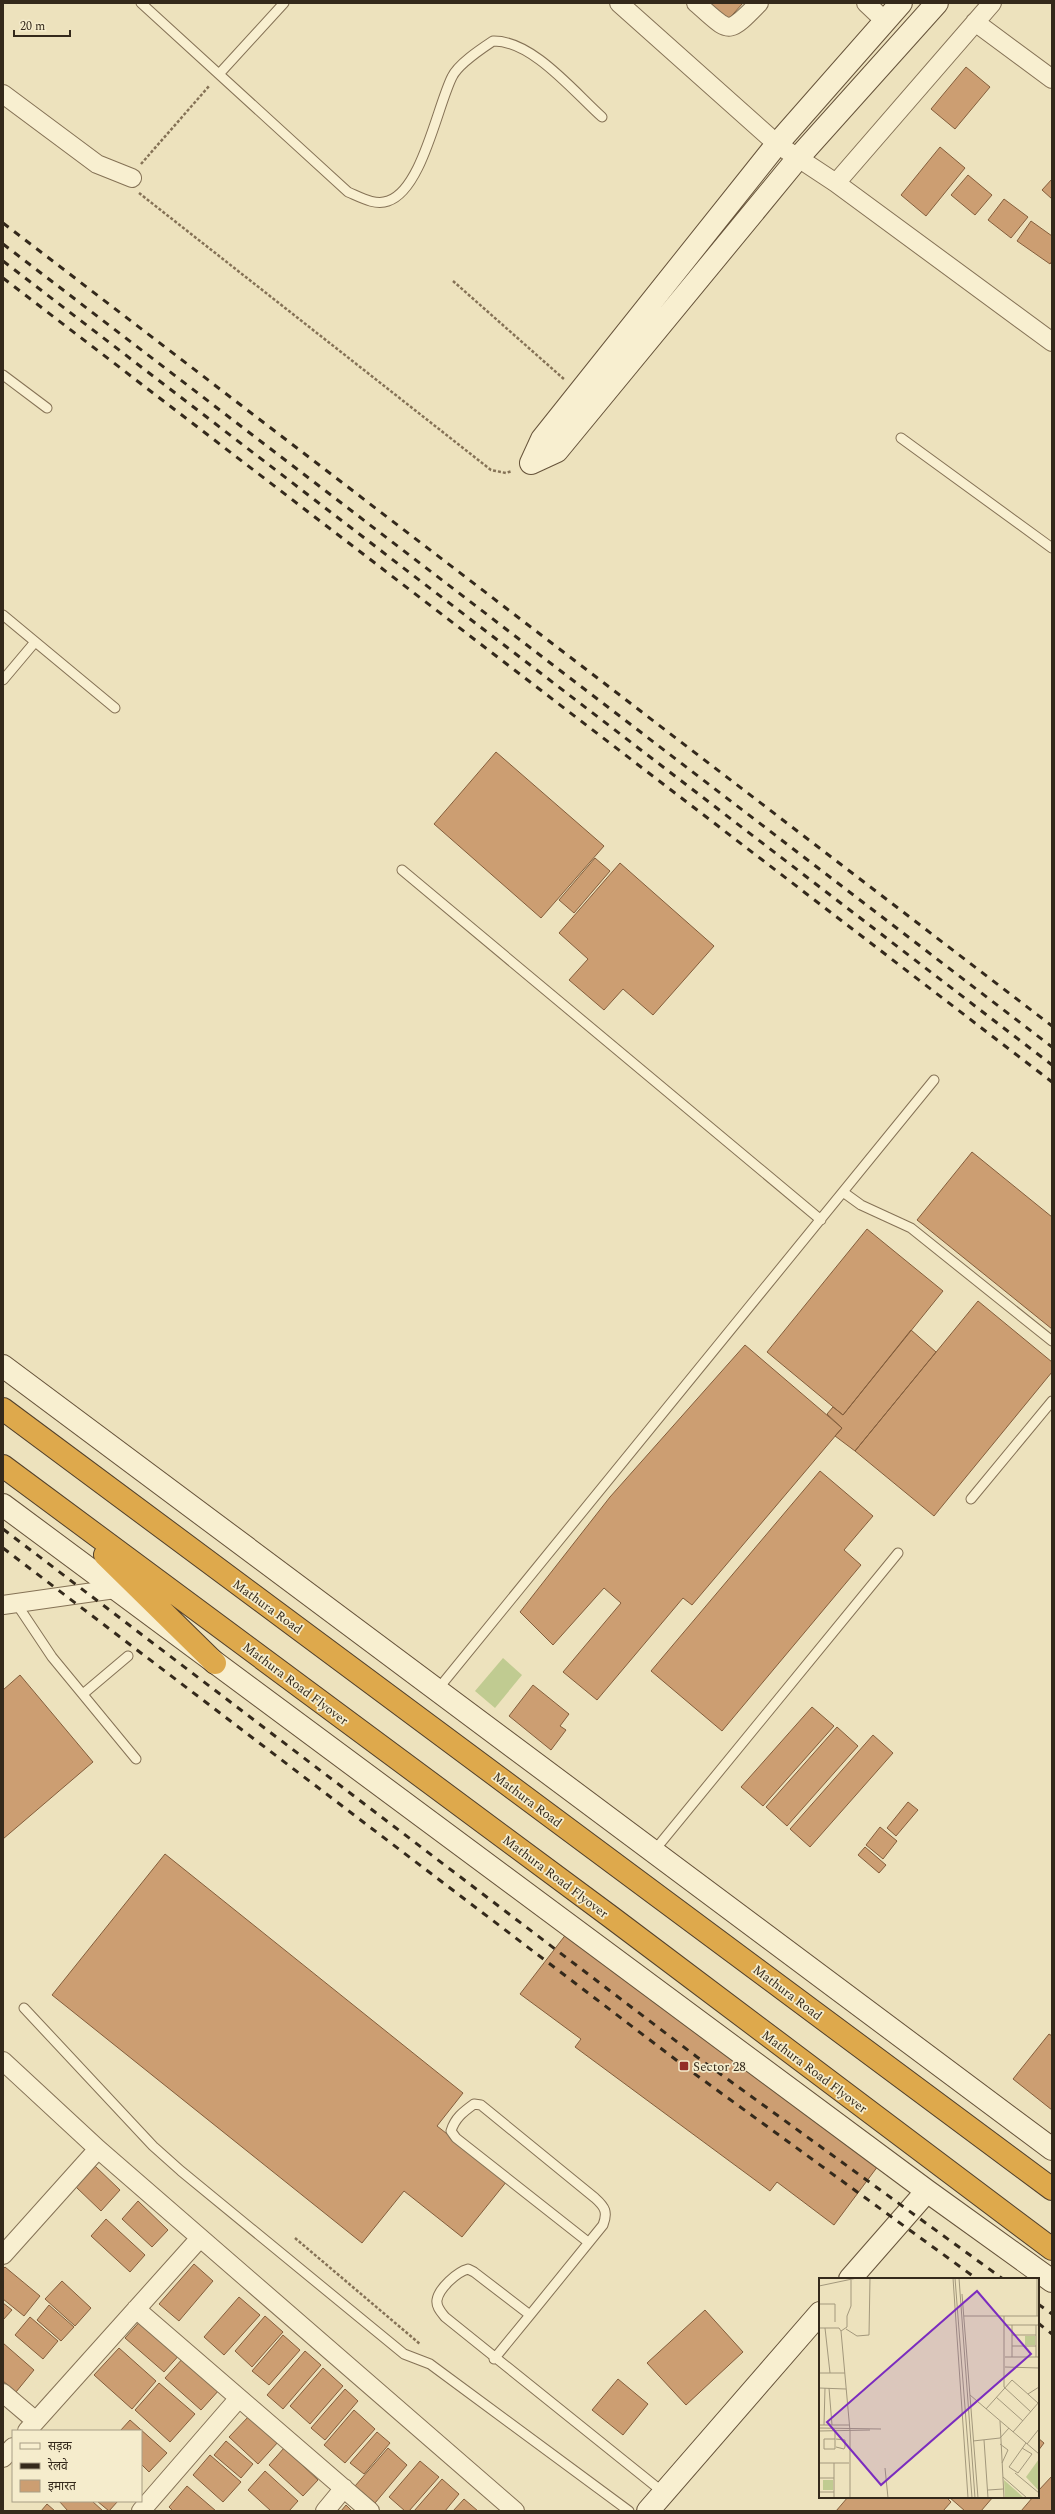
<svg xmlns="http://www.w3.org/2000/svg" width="1055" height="2514" font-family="Spectral,'Noto Sans Devanagari',serif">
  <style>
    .green { fill: #c0cb91 }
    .building { fill: #cc9e72; stroke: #845e3c }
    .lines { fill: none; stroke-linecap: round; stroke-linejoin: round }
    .lane-casing { stroke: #857256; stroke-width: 11 }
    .street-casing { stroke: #857256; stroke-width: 20 }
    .secondary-casing { stroke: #66533a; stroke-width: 24 }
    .highway-casing { stroke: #52402b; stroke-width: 24 }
    .path { stroke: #857256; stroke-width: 2.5; stroke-dasharray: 3 2; stroke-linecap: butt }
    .lane { stroke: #f8efd0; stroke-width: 9 }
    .street { stroke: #f8efd0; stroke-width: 18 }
    .secondary { stroke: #f8efd0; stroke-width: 22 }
    .highway { stroke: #dea94c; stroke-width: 22 }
    .rail { stroke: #34291b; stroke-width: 3; stroke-dasharray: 7 7; stroke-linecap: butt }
    .poi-dot { fill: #932e27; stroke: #f5eccc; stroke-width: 1.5 }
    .labels { text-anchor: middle; stroke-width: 3.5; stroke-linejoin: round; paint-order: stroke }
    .street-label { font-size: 13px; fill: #34291b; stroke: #f5eccc }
    .poi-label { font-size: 13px; fill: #34291b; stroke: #f5eccc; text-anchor: start }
    .inset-road { fill: none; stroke: #a3987c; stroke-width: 1 }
    .view { fill: #7b2cbf; fill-opacity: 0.15; stroke: #7b2cbf; stroke-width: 2 }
    .inset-edge { fill: none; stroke: #34291b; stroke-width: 2 }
  </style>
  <rect width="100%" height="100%" fill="#ede2bd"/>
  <path class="green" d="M 503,1658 L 522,1675 L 495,1708 L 475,1691 Z"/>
  <path class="building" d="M 703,3 L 743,3 L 725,23 Z
    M 966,67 L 990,87 L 955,129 L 931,109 Z
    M 940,147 L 965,168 L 926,216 L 901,195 Z
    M 968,175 L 992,195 L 975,215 L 951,195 Z
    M 1052,179 L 1052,199 L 1042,190 Z
    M 1004,199 L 1028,217 L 1011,238 L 988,220 Z
    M 1031,221 L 1052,236 L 1052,261 L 1050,264 L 1017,241 Z
    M 496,752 L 604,846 L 541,918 L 434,824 Z
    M 595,858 L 610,871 L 574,913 L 559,900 Z
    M 620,863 L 714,946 L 653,1015 L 623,989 L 604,1010 L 569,980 L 588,959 L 559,933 Z
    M 972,1152 L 1052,1217 L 1052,1329 L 917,1220 Z
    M 867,1229 L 943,1291 L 843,1415 L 767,1352 Z
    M 978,1301 L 1052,1362 L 1052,1372 L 934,1516 L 855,1451 Z
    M 911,1330 L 936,1352 L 855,1451 L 835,1436 L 842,1428 L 827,1414 L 833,1407 L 843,1415 Z
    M 745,1345 L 842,1428 L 692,1605 L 683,1598 L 597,1700 L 563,1672 L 621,1603 L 604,1588 L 553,1645 L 520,1612 L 610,1497 Z
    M 820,1471 L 873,1516 L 844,1550 L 861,1565 L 722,1731 L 651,1671 Z
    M 20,1675 L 93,1762 L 3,1839 L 3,1690 Z
    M 533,1685 L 569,1714 L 560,1726 L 566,1730 L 551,1750 L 509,1716 Z
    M 812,1707 L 834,1726 L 763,1806 L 741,1787 Z
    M 837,1727 L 858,1746 L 787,1826 L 766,1807 Z
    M 873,1735 L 893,1753 L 810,1847 L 790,1829 Z
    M 908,1802 L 918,1810 L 896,1836 L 887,1828 Z
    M 880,1827 L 897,1841 L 883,1859 L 866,1845 Z
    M 865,1847 L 886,1865 L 879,1873 L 858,1855 Z
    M 165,1854 L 463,2093 L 437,2126 L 507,2181 L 462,2237 L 404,2191 L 362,2243 L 52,1995 Z
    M 567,1933 L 878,2166 L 834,2225 L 777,2182 L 770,2191 L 575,2047 L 581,2039 L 520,1994 Z
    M 1049,2034 L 1052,2036 L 1052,2110 L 1013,2079 Z
    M 95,2166 L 120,2190 L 101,2211 L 76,2187 Z
    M 138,2201 L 168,2230 L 152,2247 L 122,2219 Z
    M 106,2219 L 145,2255 L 130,2272 L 91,2236 Z
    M 194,2264 L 213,2281 L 179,2321 L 159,2304 Z
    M 5,2267 L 40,2296 L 24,2316 L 3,2299 L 3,2269 Z
    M 62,2281 L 91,2308 L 75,2326 L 45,2299 Z
    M 239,2297 L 260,2315 L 224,2355 L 204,2337 Z
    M 3,2303 L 12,2310 L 3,2320 Z
    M 49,2305 L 74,2327 L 61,2341 L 37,2320 Z
    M 705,2310 L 743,2352 L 686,2405 L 647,2363 Z
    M 265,2316 L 283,2332 L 252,2367 L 235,2351 Z
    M 30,2317 L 58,2341 L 43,2359 L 15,2335 Z
    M 144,2317 L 182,2352 L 164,2372 L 125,2338 Z
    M 283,2335 L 300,2350 L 269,2385 L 252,2371 Z
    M 3,2343 L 34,2370 L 16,2392 L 3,2381 Z
    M 119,2348 L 156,2381 L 132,2409 L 94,2375 Z
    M 305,2351 L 321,2365 L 283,2409 L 267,2395 Z
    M 184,2357 L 220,2389 L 201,2410 L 165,2378 Z
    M 323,2368 L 343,2386 L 310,2424 L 290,2406 Z
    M 618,2379 L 648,2404 L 623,2435 L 592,2410 Z
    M 159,2383 L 195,2414 L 170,2442 L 135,2410 Z
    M 345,2389 L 358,2401 L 325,2440 L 311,2428 Z
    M 354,2410 L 375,2429 L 345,2463 L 324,2445 Z
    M 250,2415 L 279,2441 L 258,2464 L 229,2437 Z
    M 130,2420 L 167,2453 L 149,2472 L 141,2464 L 141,2431 L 120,2431 Z
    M 377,2432 L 390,2443 L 364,2474 L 350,2463 Z
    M 1038,2438 L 1044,2443 L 1038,2451 Z
    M 226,2441 L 253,2464 L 241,2478 L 214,2455 Z
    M 284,2448 L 318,2480 L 303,2496 L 269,2465 Z
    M 388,2448 L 407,2465 L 375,2503 L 355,2486 Z
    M 210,2455 L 241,2482 L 223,2502 L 193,2475 Z
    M 420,2461 L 439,2477 L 409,2511 L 405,2511 L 389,2497 Z
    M 265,2471 L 298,2501 L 289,2511 L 271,2511 L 248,2490 Z
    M 1052,2476 L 1052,2511 L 1021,2511 L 1033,2497 L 1038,2497 L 1038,2491 Z
    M 442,2479 L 459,2494 L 445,2511 L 414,2511 Z
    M 187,2486 L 216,2511 L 173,2511 L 169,2507 Z
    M 848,2497 L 946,2497 L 951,2502 L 943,2511 L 836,2511 Z
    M 949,2497 L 993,2497 L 981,2511 L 965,2511 Z
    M 464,2499 L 478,2511 L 453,2511 Z
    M 59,2501 L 92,2501 L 103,2511 L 68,2511 Z
    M 97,2501 L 118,2501 L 109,2511 Z
    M 47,2504 L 55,2511 L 41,2511 Z
    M 346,2505 L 352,2511 L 341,2511 Z"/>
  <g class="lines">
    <defs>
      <path id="lane" d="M 141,3 L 348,192 C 360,197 375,206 388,201 C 422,190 437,107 452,77 C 458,64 481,49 493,41 C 532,40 574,92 602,117
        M 220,73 L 284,3
        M 3,375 L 47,408
        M 901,438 L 1052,548
        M 3,615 L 115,708
        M 3,680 L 35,642
        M 402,870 L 821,1220
        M 843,1192 L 861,1205 L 911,1228 L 1052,1341
        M 971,1499 L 1052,1401
        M 16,1603 L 52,1657 L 136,1759
        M 438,1689 L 934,1080
        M 83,1694 L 128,1656
        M 654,1851 L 898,1553
        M 24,2008 L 153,2146 L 181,2171 L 404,2354 L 430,2364 L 629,2511
        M 530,2315 L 603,2225 C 608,2212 605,2207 595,2198 L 481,2105 L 474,2104 C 463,2112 455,2118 451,2131 L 456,2138 L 588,2242
        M 494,2359 L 530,2315 L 474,2272 L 468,2269 C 457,2272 439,2288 437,2300 C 436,2307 441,2312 445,2317 L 664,2493"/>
      <path id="street" d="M 619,3 L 777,144 L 836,183 L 1052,342
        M 696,3 C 730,32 726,37 759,3
        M 866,3 L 885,21
        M 975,22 L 1052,79
        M 3,94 L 97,164 L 132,178
        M 836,183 L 992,3
        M 3,1605 L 115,1589
        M 3,2061 L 98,2149 L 515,2511
        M 3,2255 L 98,2149
        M 136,2309 L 370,2511
        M 3,2393 L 36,2421
        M 27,2431 L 200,2238
        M 3,2458 L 13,2447
        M 141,2511 L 239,2398
        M 325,2511 L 344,2488"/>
      <path id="secondary" d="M 531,463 L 557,451 L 798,158 L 937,3
        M 531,463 L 542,439 L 777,144 L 901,3
        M 3,1366 L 1052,2149
        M 3,1505 L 927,2191 L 1052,2281
        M 850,2279 L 927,2191
        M 648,2511 L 820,2313"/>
      <path id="highway" d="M 3,1409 L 1052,2189
        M 3,1466 L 611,1917 L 1052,2249
        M 105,1555 L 215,1663"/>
    </defs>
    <use href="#lane" class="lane-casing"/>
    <use href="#street" class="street-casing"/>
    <use href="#secondary" class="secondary-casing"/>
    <use href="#highway" class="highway-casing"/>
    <path class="path" d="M 141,164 L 210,85
      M 139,193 L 491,470 L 506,473 L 512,471
      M 453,281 L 565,380
      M 295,2238 L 420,2344"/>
    <use href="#lane" class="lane"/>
    <use href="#street" class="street"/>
    <use href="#secondary" class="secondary"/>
    <use href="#highway" class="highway"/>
    <path class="rail" d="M 3,223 L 1052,1026
      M 3,244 L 1052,1047
      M 3,261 L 1052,1065
      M 3,278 L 1052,1082
      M 3,1529 L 697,2057 L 1003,2279
      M 3,1548 L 688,2069 L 977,2279
      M 1038,2304 L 1052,2314
      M 1038,2323 L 1052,2334"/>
  </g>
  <rect class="poi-dot" x="679" y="2061" width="10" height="10" rx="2"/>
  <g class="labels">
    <g class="street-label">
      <text transform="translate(268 1606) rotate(36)" y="5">Mathura Road</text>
      <text transform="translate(296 1683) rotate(37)" y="5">Mathura Road Flyover</text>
      <text transform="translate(528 1799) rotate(37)" y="5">Mathura Road</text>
      <text transform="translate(556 1876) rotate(37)" y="5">Mathura Road Flyover</text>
      <text transform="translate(788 1992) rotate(37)" y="5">Mathura Road</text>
      <text transform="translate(815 2071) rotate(37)" y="5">Mathura Road Flyover</text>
    </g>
    <g class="poi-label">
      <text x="693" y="2071">Sector 28</text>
    </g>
  </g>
  <g transform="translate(819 2278)">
    <rect width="220" height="220" fill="#ede2bd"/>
    <path d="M 206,58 L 216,58 L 216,67 L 206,67 ZM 220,181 L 220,213 L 207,199 ZM 4,202 L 14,202 L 14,212 L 4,212 ZM 185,202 L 205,220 L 186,220 Z" fill="#c0cb91"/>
    <path class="inset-road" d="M 134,0 L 149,220M 136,0 L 153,220M 140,0 L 156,220M 0,8 L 38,0M 143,16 L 159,220M 0,26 L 16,26 L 16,44M 145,38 L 220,38M 185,38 L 185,109 L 212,134M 218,38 L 218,0M 185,47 L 220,47M 193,47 L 193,79M 0,50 L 20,50 L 22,53M 6,50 L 11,95M 27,51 L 38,58 L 50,57 L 51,0M 22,53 L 31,153 L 31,220M 22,53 L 28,49 L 28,38 L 32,28 L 32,2M 193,57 L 217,57M 193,68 L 217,68M 186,79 L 220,79M 217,79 L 217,47M 186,89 L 220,90M 0,95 L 26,95M 0,110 L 27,111M 10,110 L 13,147M 209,116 L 220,109M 151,117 L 220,176M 177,119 L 204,143M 167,131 L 193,102 L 219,125M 181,143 L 185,220M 0,147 L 30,147M 5,147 L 6,110M 0,150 L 62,151M 0,153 L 51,152M 16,153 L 16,171 L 5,171 L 5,161 L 16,161M 194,154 L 220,124M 165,162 L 169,220M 154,163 L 181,160 L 190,150M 181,166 L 189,172 L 183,185M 208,166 L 220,151M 17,169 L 25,171 L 26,169 L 26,162 L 17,161M 203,170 L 213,176 L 199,195 L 190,189 L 207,165M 0,185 L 30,185M 66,190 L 69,220M 196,195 L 220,215M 184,199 L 208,220M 0,200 L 15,200M 169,212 L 184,211M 0,214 L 15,214M 15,220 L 15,185"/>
    <path class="view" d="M 158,13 L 212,76 L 62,207 L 8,144 Z"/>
    <rect width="220" height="220" class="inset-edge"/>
  </g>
  <rect width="1055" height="2514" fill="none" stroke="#34291b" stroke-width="8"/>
  <rect x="12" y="2430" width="130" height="72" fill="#f5eccc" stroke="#a89e85"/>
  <rect x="20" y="2443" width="20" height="6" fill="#f8efd0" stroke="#a89e85"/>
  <text x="48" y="2450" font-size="12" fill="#34291b">सड़क</text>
  <rect x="20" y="2463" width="20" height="6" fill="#34291b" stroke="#a89e85"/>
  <text x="48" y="2470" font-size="12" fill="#34291b">रेलवे</text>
  <rect x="20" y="2480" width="20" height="12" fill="#cc9e72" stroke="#a89e85"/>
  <text x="48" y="2490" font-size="12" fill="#34291b">इमारत</text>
  <path d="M14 30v6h56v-6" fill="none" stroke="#34291b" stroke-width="2"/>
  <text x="20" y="30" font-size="12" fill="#34291b" stroke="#f5eccc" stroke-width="3" paint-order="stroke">20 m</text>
</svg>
